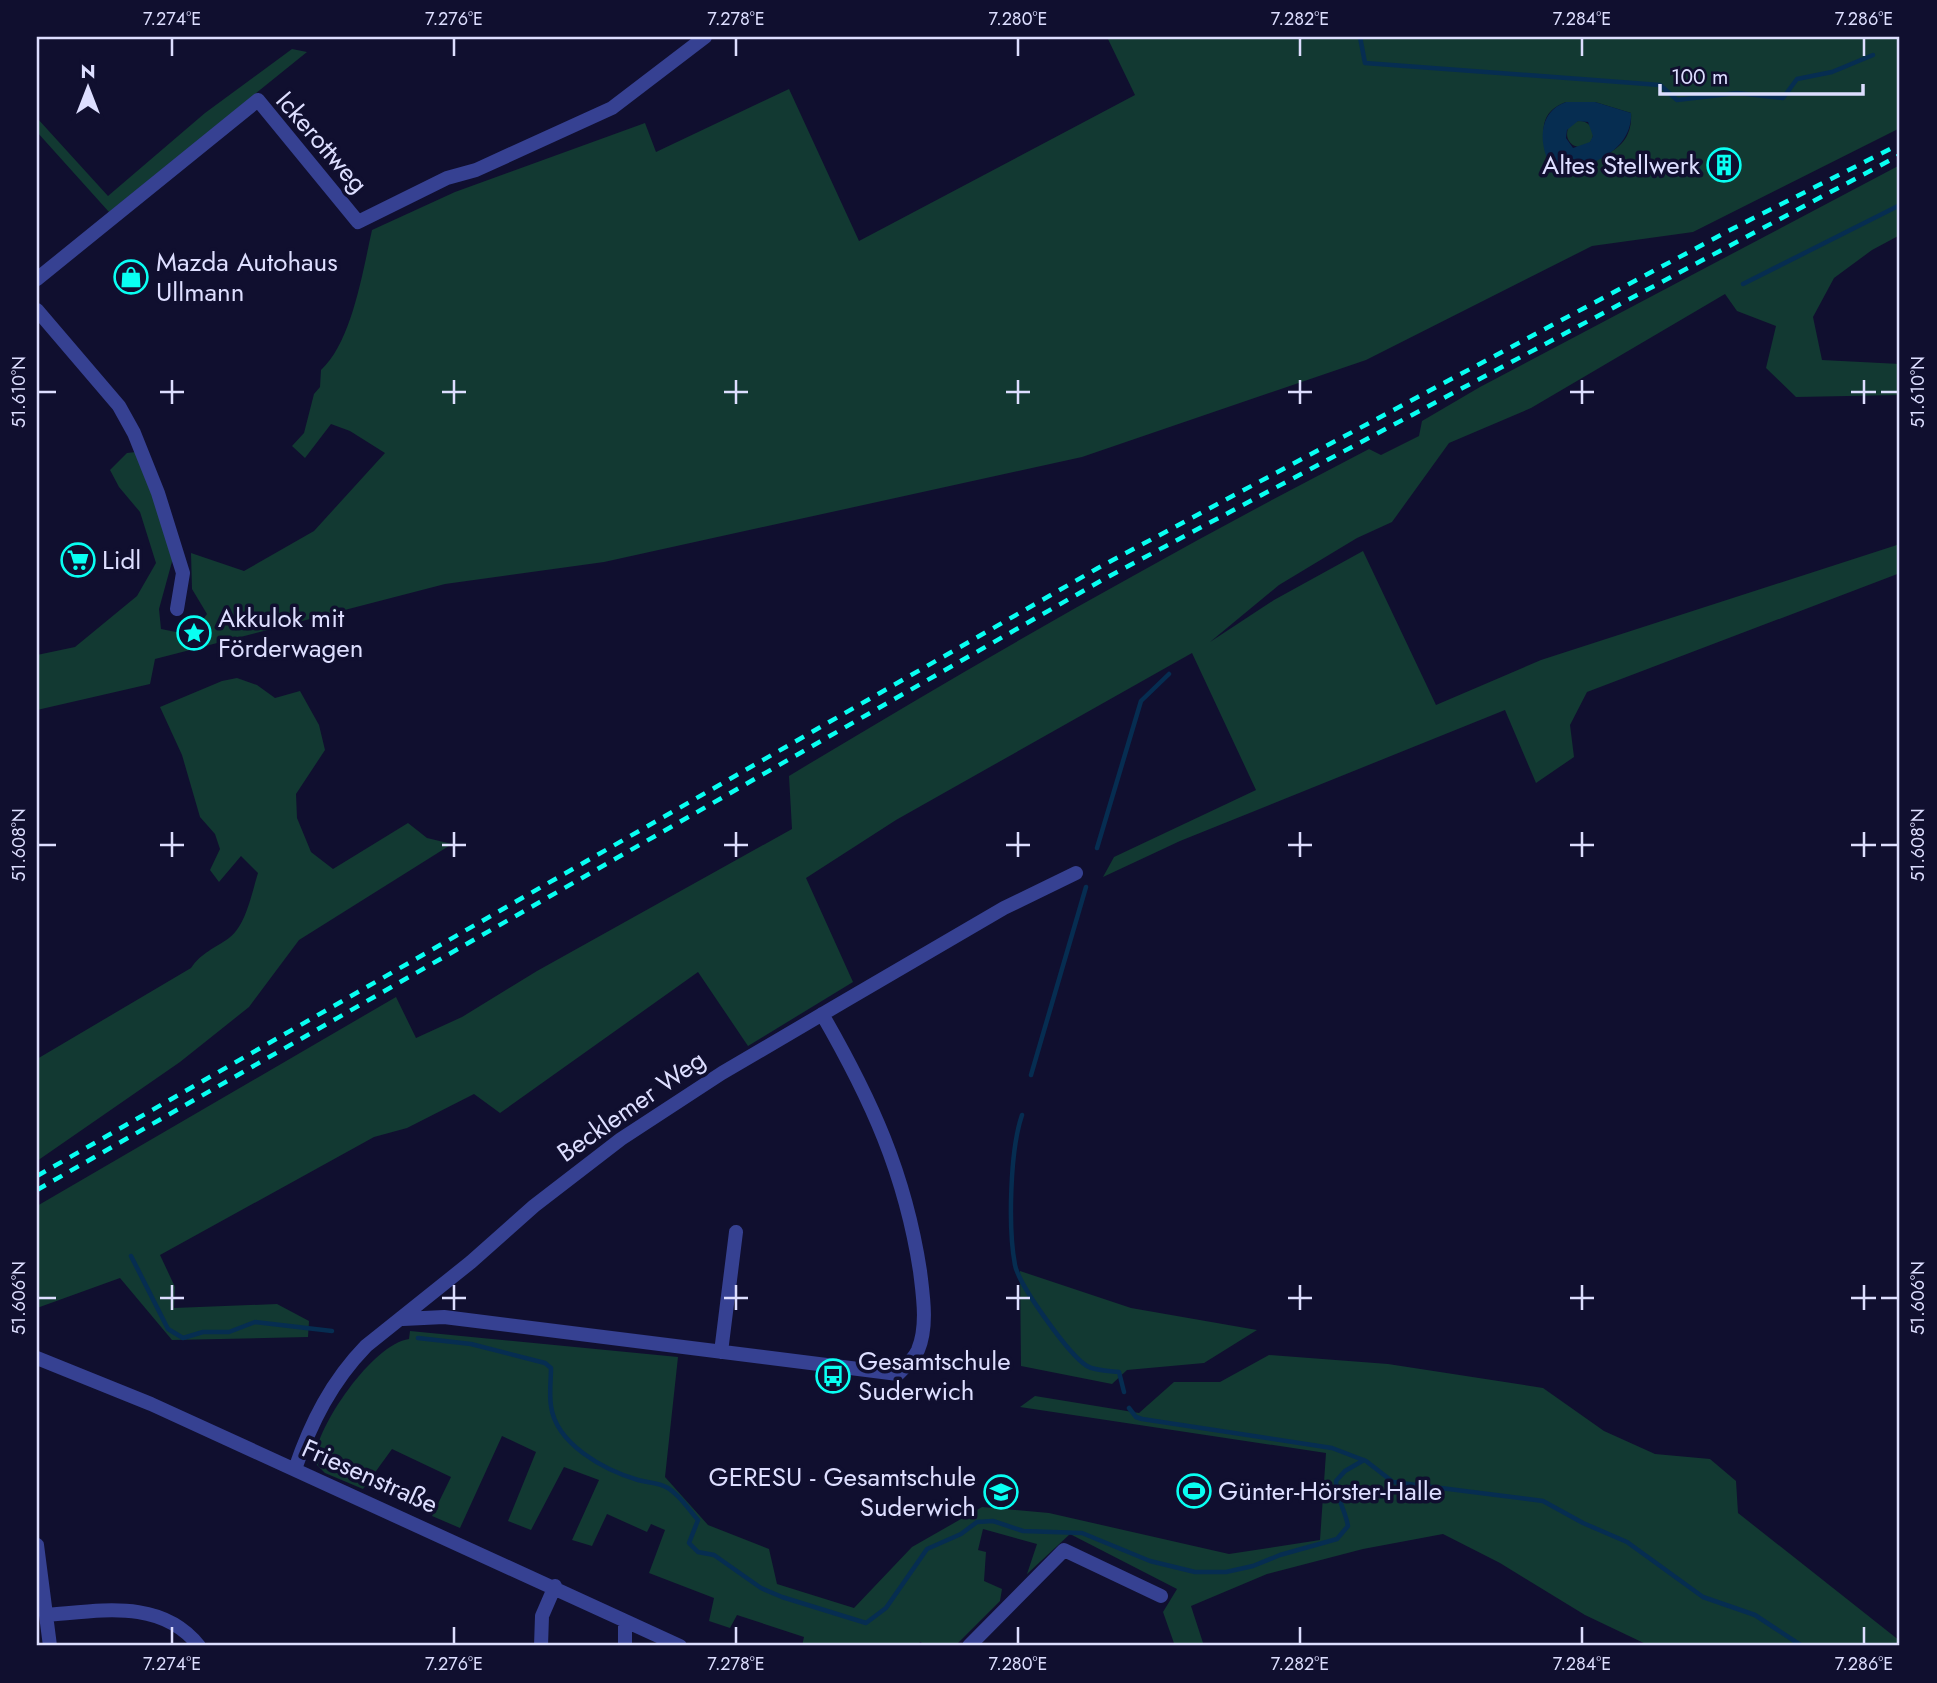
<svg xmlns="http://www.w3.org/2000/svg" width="1937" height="1683" font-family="Jost,sans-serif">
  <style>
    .green { fill: #123932; fill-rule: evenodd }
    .water { fill: #062d51; fill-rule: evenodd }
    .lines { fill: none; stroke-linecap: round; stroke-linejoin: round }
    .stream { stroke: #062d51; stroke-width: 4.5 }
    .minor { stroke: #364192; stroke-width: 14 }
    .rail { stroke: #09fff2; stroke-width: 4.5; stroke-dasharray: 10 9; stroke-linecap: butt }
    .ticks { fill: none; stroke: #dddeff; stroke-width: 2.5 }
    .labels { text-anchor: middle; stroke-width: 7; stroke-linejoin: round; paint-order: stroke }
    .street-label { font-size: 26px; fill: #dddeff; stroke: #100f2f }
    .poi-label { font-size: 26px; fill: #dddeff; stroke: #100f2f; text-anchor: start }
    .neatline { fill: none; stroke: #dddeff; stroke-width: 2.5 }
    .ticks-label { font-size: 18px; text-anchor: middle; fill: #dddeff }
  </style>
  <rect width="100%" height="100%" fill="#100f2f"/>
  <path class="green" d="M 1107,37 L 1900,37 L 1900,128 L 1693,232 L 1592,246 L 1366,360 L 1082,457 L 604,562 L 445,584 L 155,659 L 150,684 L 37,710 L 37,655 L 75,647 L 137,596 L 156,563 L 140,512 L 119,487 L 110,470 L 127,453 L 136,452 L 143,466 L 173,558 L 159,609 L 161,629 L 176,632 L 197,628 L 207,614 L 192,589 L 191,553 L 244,571 L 314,531 L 385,453 L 350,431 L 331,424 L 305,458 L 292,446 L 304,433 L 314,394 L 320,387 L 321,370 C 352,342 363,270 372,230 L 455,192 L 645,123 L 656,152 L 789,89 L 859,241 L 1135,95 ZM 1566,102 L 1595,102 L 1631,113 C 1634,159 1584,162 1550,165 C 1543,139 1535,113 1566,102 Z
    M 292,49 L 307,52 L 109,212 L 37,132 L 37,118 L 108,196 L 205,113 Z
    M1567 134a13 13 0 1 1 26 0a13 13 0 1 1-26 0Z
    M 1900,165 L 1900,235 L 1872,250 L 1834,278 L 1813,317 L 1822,360 L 1900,364 L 1900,395 L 1796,397 L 1766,368 L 1776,326 L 1737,311 L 1725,294 L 1531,408 L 1449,443 L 1392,522 L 1357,538 L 1279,585 L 1210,642 L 1274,600 L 1363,551 L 1436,705 L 1541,660 L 1900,544 L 1900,573 L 1587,692 L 1570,725 L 1574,757 L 1536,783 L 1505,710 L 1180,841 L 1103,877 L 1114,857 L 1256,790 L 1192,653 L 896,820 L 806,878 L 853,982 L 748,1046 L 698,972 L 500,1113 L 474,1094 L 407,1128 L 374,1137 L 160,1255 L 175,1287 L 174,1308 L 277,1304 L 309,1321 L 308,1337 L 172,1340 L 120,1278 L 37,1308 L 37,1206 L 396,997 L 416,1038 L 462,1017 L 537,971 L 792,829 L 789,776 C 979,661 1172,551 1369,449 L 1381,455 L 1419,436 L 1422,421 L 1480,387 Z
    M 237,678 L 257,685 L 275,698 L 300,691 L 319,725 L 325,750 L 296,794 L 297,818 L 311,852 L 333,869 L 408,823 L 427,838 L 452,844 L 299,940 L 249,1007 L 180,1062 L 37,1161 L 37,1059 L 191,968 C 202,952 214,949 229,938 C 246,926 252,892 258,873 L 241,856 L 219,882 L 210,870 L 220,849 L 215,834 L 200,817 L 182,755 L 160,707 L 222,681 Z
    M 1020,1271 L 1131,1308 L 1257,1330 L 1204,1363 L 1127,1370 L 1112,1384 L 1021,1366 Z
    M 410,1331 L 678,1357 L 665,1477 L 708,1525 L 769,1549 L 777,1584 L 854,1608 L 912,1547 L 982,1507 L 1049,1513 L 1229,1554 L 1320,1540 L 1326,1453 L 1020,1407 L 1035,1396 L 1139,1413 L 1174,1382 L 1220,1382 L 1269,1355 L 1388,1364 L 1543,1388 L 1604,1431 L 1655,1454 L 1710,1459 L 1736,1481 L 1738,1513 L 1900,1641 L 1900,1646 L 1650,1646 L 1585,1615 L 1500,1563 L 1443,1534 L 1363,1549 L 1267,1574 L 1191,1606 L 1204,1646 L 1175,1646 L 1163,1612 L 1177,1589 L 1070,1534 L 1027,1574 L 1037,1544 L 983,1529 L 978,1550 L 986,1552 L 984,1581 L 1002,1589 L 1000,1601 L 955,1646 L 928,1646 L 920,1642 L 917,1646 L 802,1646 L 804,1637 L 737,1615 L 730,1628 L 709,1621 L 714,1598 L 649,1573 L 665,1530 L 651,1524 L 647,1532 L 607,1514 L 592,1546 L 572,1540 L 599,1480 L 564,1467 L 531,1530 L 508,1521 L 536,1452 L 502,1436 L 460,1528 L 432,1516 L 451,1477 L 392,1449 L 363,1489 L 325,1473 L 314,1462 C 316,1426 373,1344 409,1339 Z"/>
  <path class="water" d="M 1566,102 L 1595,102 L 1631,113 C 1633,151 1587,171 1553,170 C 1538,146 1537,112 1566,102 ZM 1578,121 L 1588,122 L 1593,136 L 1590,142 L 1573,148 L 1566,138 L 1567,130 Z"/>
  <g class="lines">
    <path class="stream" d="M 1360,37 L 1365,63 L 1660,85 L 1677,100 L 1737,93 L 1783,98 L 1797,79 L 1832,72 L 1873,55
      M 1743,284 L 1900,205
      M 1097,848 L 1141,701 L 1169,674
      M 1031,1075 L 1086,887
      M 1022,1115 C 1010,1150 1008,1228 1015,1265 C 1019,1285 1069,1355 1087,1366 C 1095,1371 1110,1371 1119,1372 L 1124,1392
      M 131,1256 L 168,1329 L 183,1338 L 203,1332 L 229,1332 L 255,1322 L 332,1331
      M 418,1338 L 471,1344 L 545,1363 L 551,1368 C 551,1380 549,1394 551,1406 C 556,1444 604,1470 638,1480 C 649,1483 658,1482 668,1488 C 681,1496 688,1509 698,1520 L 689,1543 L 698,1552 L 714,1555 L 761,1588 L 782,1597 L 866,1623 L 886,1608 L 927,1549 L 961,1534 L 977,1522 L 993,1521 L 1023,1531 L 1082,1533 L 1150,1561 L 1195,1572 L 1226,1572 L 1253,1566 L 1280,1555 L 1337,1539 L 1348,1526 C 1345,1509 1336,1498 1336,1481 L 1345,1471 L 1364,1460
      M 1129,1408 L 1136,1417 L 1142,1419 L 1332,1448 L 1366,1461 L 1393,1482 L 1543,1501 L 1583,1523 L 1627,1542 L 1703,1597 L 1755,1615 L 1802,1646"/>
    <path class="minor" d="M 37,279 L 258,100 L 358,222 L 447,178 L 476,170 L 612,108 L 705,37
      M 37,310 L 119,406 L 134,433 L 158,493 L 183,573 L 177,609
      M 403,1319 L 444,1317 L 898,1374 C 905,1367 914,1359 918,1350 C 928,1326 923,1296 920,1271 C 905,1173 871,1099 822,1014
      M 721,1352 L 736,1232
      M 37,1358 L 151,1404 L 680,1646
      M 295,1469 C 311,1422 332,1381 366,1346 L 471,1262 L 534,1206 L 621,1139 L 722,1073 L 843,1002 L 1004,908 L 1076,873
      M 37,1545 L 50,1646
      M 46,1615 C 100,1611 161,1598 199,1646
      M 625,1622 L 625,1646
      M 541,1646 L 542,1616 L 555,1586
      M 969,1646 L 1064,1550 L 1161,1596"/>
    <path class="rail" d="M 37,1176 L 1098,568 L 1730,230 L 1900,144
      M 37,1190 L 1104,579 L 1900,155"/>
  </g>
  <path class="ticks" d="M 172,38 L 172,56M 454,38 L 454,56M 736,38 L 736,56M 1018,38 L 1018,56M 1300,38 L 1300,56M 1582,38 L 1582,56M 1864,38 L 1864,56M 172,380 L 172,404M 454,380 L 454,404M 736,380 L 736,404M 1018,380 L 1018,404M 1300,380 L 1300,404M 1582,380 L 1582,404M 1864,380 L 1864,404M 38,392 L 56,392M 160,392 L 184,392M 442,392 L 466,392M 724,392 L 748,392M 1006,392 L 1030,392M 1288,392 L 1312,392M 1570,392 L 1594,392M 1851,392 L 1876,392M 1881,392 L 1898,392M 172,832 L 172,857M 454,832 L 454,857M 736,832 L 736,857M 1018,832 L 1018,857M 1300,832 L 1300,857M 1582,832 L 1582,857M 1864,832 L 1864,857M 38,845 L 56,845M 160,845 L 184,845M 442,845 L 466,845M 724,845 L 748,845M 1006,845 L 1030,845M 1288,845 L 1312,845M 1570,845 L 1594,845M 1851,845 L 1876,845M 1881,845 L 1898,845M 172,1285 L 172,1310M 454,1285 L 454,1310M 736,1285 L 736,1310M 1018,1285 L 1018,1310M 1300,1285 L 1300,1310M 1582,1285 L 1582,1310M 1864,1285 L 1864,1310M 38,1298 L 56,1298M 160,1298 L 184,1298M 442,1298 L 466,1298M 724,1298 L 748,1298M 1006,1298 L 1030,1298M 1288,1298 L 1312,1298M 1570,1298 L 1594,1298M 1851,1298 L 1876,1298M 1881,1298 L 1898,1298M 172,1627 L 172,1644M 454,1627 L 454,1644M 736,1627 L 736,1644M 1018,1627 L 1018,1644M 1300,1627 L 1300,1644M 1582,1627 L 1582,1644M 1864,1627 L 1864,1644"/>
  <defs>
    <symbol id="building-ring" viewBox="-11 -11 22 22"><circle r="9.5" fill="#100f2f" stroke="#09fff2" stroke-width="1.5"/><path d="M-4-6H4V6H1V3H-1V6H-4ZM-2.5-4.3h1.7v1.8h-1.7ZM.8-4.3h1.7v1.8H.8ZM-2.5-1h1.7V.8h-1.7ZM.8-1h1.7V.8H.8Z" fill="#09fff2"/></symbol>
    <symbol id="shop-ring" viewBox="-11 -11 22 22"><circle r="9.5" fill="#100f2f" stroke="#09fff2" stroke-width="1.5"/><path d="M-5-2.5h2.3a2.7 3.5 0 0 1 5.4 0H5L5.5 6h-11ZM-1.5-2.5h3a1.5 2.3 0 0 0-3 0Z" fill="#09fff2"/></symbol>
    <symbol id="supermarket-ring" viewBox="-11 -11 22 22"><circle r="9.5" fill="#100f2f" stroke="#09fff2" stroke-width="1.5"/><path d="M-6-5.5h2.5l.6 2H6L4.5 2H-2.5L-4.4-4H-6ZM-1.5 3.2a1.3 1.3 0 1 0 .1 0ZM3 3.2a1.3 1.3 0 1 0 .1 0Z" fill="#09fff2"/></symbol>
    <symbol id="sight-ring" viewBox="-11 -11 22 22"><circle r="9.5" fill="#100f2f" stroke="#09fff2" stroke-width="1.5"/><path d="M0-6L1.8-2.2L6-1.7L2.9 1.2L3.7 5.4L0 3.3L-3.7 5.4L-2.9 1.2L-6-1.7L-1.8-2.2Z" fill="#09fff2"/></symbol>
    <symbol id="bus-ring" viewBox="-11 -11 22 22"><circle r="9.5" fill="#100f2f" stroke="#09fff2" stroke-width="1.5"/><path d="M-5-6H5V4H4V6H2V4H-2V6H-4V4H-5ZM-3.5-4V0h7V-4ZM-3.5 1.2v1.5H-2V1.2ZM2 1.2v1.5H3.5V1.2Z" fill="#09fff2"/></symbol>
    <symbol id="stadium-ring" viewBox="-11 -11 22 22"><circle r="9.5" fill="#100f2f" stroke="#09fff2" stroke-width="1.5"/><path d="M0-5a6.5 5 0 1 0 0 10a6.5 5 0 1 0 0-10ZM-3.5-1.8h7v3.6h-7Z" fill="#09fff2"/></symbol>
    <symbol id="school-ring" viewBox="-11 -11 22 22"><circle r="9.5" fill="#100f2f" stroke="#09fff2" stroke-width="1.5"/><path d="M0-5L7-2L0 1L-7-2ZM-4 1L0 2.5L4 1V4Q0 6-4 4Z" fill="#09fff2"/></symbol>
  </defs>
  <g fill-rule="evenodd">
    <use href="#building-ring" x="1705" y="146" width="38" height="38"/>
    <use href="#shop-ring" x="112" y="258" width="38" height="38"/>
    <use href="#supermarket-ring" x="59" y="541" width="38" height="38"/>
    <use href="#sight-ring" x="175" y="614" width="38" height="38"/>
    <use href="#bus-ring" x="814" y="1357" width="38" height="38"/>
    <use href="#stadium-ring" x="1175" y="1472" width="38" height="38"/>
    <use href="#school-ring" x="982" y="1473" width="38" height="38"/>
  </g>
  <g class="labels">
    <g class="street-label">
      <text transform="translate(322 142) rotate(49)" y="9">Ickerottweg</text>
      <text transform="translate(631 1106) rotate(-35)" y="9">Becklemer Weg</text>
      <text transform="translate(370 1476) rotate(24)" y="9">Friesenstraße</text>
    </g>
    <g class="poi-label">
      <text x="1700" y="174" text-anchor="end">Altes Stellwerk</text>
      <text x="156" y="271">Mazda Autohaus<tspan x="156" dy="30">Ullmann</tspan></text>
      <text x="102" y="569">Lidl</text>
      <text x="218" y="627">Akkulok mit<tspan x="218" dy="30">Förderwagen</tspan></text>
      <text x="858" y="1370">Gesamtschule<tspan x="858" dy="30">Suderwich</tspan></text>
      <text x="976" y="1486" text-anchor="end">GERESU - Gesamtschule<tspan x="976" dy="30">Suderwich</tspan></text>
      <text x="1218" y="1500">Günter-Hörster-Halle</text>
    </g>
  </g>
  <rect width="1937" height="1683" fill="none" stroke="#100f2f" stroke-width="77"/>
  <g transform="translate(88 88)" stroke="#100f2f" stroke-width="5" paint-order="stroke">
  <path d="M0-5L12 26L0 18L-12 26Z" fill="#dddeff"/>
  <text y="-10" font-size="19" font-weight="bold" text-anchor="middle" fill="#dddeff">N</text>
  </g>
  <path d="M1660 84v10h203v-10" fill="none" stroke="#dddeff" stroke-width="3.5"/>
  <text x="1671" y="84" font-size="21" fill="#dddeff" stroke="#100f2f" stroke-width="5" paint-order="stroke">100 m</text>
  <rect x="38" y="38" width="1860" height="1606" class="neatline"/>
  <g class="ticks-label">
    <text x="172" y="25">7.274°E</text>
    <text x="454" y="25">7.276°E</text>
    <text x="736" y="25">7.278°E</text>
    <text x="1018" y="25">7.280°E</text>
    <text x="1300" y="25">7.282°E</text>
    <text x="1582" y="25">7.284°E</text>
    <text x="1864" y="25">7.286°E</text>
    <text transform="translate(19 392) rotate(-90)" y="6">51.610°N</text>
    <text transform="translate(1918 392) rotate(-90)" y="6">51.610°N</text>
    <text transform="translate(19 845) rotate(-90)" y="6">51.608°N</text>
    <text transform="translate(1918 845) rotate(-90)" y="6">51.608°N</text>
    <text transform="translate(19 1298) rotate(-90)" y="6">51.606°N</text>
    <text transform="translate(1918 1298) rotate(-90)" y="6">51.606°N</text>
    <text x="172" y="1670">7.274°E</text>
    <text x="454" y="1670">7.276°E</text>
    <text x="736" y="1670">7.278°E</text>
    <text x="1018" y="1670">7.280°E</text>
    <text x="1300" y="1670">7.282°E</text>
    <text x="1582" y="1670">7.284°E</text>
    <text x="1864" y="1670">7.286°E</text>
  </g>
</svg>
